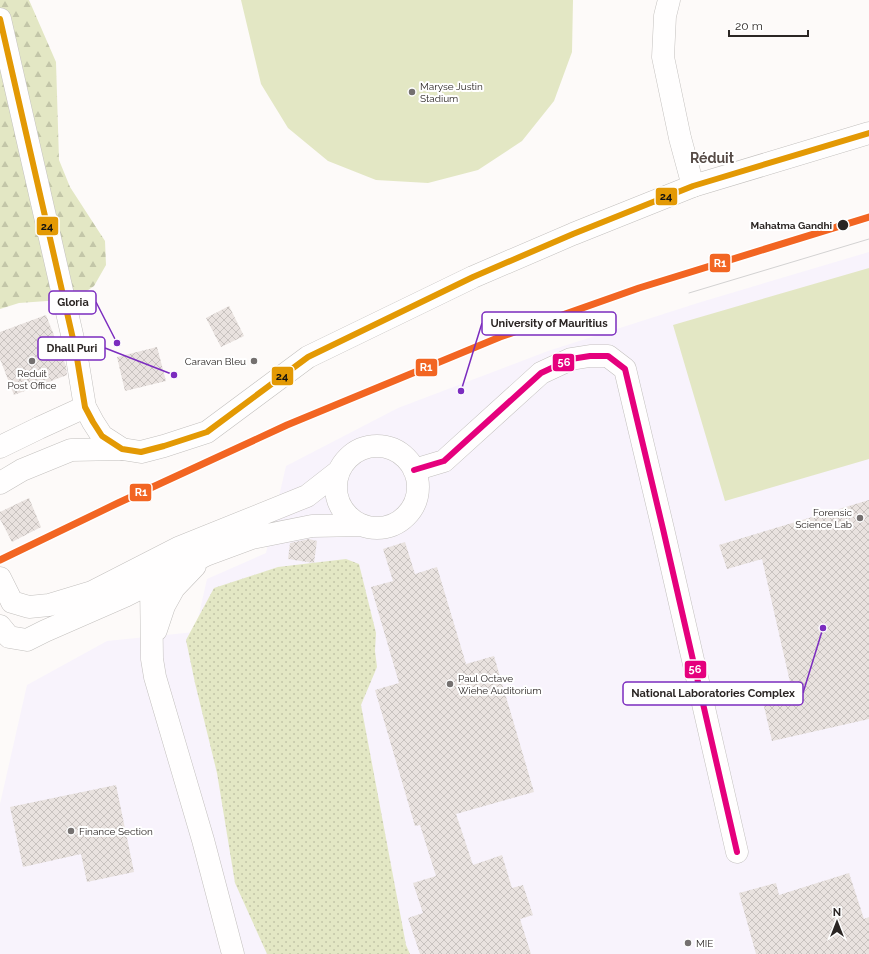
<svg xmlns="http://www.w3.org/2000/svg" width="869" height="954" font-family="Raleway,sans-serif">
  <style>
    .education { fill: #f8f3fc }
    .grass { fill: url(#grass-dots) }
    .forest { fill: url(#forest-firs) }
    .pitch { fill: #e3e7c4 }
    .building { fill: url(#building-cross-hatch) }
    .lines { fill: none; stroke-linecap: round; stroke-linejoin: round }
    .street-casing { stroke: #c3c0be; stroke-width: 23 }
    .secondary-casing { stroke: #c3c0be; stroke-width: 23 }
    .street { stroke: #fffefe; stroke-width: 22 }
    .secondary { stroke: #fffefe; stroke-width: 22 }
    .tram { stroke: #d3d2d2; stroke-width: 1 }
    .bus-1-casing { stroke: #fff; stroke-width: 9 }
    .bus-2-casing { stroke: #fff; stroke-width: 9 }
    .bus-1 { stroke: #e39904; stroke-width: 6 }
    .bus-2 { stroke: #e5007d; stroke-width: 6 }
    .rail-1-casing { stroke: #fff; stroke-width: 10 }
    .rail-1 { stroke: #f26522; stroke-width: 7 }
    .poi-dot { fill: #74706f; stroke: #fff; stroke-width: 1.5 }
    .stop-dot { fill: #2b2624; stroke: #fff; stroke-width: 1.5 }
    .labels { text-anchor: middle; stroke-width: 4; stroke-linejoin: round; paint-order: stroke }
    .poi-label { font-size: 10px; fill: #2b2624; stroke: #fff; text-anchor: start }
    .stop-label { font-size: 10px; font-weight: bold; fill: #2b2624; stroke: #fff; text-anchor: end }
    .district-label { font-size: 14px; font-weight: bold; fill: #564b46; stroke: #fff }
    .leader { fill: none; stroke: #7b2cbf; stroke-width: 1.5 }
    .callout-dot { fill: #7b2cbf; stroke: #fff; stroke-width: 1.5 }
    .callout { fill: #fff; stroke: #7b2cbf; stroke-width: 1.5 }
    .callout-label { font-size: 11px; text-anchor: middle; font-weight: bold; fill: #2b2624 }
    .line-badge { stroke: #fff; stroke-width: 1.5 }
    .badge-label { font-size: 11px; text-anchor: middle; font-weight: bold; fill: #fff }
    .pale-badge-label { font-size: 11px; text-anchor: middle; font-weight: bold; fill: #111 }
  </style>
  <defs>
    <pattern id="grass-dots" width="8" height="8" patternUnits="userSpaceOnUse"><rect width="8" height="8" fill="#e3e7c4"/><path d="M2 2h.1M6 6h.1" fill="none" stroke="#c3c6a8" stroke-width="1.8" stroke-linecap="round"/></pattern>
    <pattern id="forest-firs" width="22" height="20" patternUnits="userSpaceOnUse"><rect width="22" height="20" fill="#e3e7c4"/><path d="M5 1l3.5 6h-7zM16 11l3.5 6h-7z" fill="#c3c6a8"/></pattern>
    <pattern id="building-cross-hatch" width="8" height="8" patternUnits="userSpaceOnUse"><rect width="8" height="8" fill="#e9e2df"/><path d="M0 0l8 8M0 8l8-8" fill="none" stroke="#c8c2bf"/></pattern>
  </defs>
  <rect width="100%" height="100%" fill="#fdfaf9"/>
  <path class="education" d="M 869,252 L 869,954 L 0,954 L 0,804 L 27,685 L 107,641 L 195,632 L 207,579 L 266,553 L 286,466 L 398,408 L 548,351 L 701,302 Z"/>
  <path class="grass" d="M 346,559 L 359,564 L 376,633 L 375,651 L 377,667 L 361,705 L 406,945 L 410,954 L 267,954 L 235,883 L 217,773 L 195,683 L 186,640 L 214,588 L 278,567 Z"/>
  <path class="forest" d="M 0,0 L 29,0 L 56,62 L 59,160 L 70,187 L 105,241 L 106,265 L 94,286 L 75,299 L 19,303 L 0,309 Z"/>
  <path class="pitch" d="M 241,0 L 573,0 L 572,52 L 554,101 L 522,141 L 478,170 L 428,183 L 376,180 L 328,161 L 288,128 L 261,84 Z
    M 869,268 L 869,459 L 725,501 L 673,325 Z"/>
  <path class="building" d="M 229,306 L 244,336 L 221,347 L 206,318 Z
    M 46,315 L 66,366 L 67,375 L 14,395 L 0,359 L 0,332 Z
    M 157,347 L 166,381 L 125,391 L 117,357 Z
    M 29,498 L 41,527 L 12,542 L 0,519 L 0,512 Z
    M 869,500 L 869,719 L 772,741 L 760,689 L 790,682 L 762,559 L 727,569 L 719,545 Z
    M 309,539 L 317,541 L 314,563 L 288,559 L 290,543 Z
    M 405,542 L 415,574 L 437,567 L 466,664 L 494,656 L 534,792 L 456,814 L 473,865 L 502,855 L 512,888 L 523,885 L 533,915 L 520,919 L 531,954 L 420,954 L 408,918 L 423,913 L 413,883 L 436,876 L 420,825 L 415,826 L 375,690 L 399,683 L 371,587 L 393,581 L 383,549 Z
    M 116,785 L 134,872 L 87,882 L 81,854 L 23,867 L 10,807 Z
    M 849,873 L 864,919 L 869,917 L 869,954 L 756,954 L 739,893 L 776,883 L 779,895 Z"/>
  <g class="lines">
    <defs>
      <path id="street" d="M 669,0 L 665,16 L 663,57 L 680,138 L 693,186
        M336 487a41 41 0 1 1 82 0a41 41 0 1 1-82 0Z
        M 0,447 L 39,428 L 85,407
        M 414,470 L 444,461 L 541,373 L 571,359 L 590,356 L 608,356 L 625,369 L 663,529 L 737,852
        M 0,483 L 22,470 L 71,450 L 122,449
        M 0,578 L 12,602 L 29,607 L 49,605 L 92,592 L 178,548 L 307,496 L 339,471
        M 151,583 L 152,659 L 155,677 L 203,840 L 233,954
        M 0,626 L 9,637 L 27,640 L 45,631 L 125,596 L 206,555 L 252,538 L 312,526 L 362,525
        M 156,630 L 164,606 L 174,588 L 195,566"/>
      <path id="secondary" d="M 0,19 L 76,352 L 85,407 L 93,422 L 102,436 L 122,449 L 141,452 L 164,446 L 207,432 L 308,357 L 473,277 L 573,234 L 693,186 L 869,133"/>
    </defs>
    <use href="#street" class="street-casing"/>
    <use href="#secondary" class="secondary-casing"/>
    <use href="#street" class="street"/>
    <use href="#secondary" class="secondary"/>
    <path class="tram" d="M 825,231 L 869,217
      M 689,293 L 869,239"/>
    <defs>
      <path id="bus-1" d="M 0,19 L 76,352 L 85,407 L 93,422 L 102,436 L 122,449 L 141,452 L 164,446 L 207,432 L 308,357 L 473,277 L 573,234 L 693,186 L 869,133"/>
      <path id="bus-2" d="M 414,470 L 444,461 L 541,373 L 571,359 L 590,356 L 608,356 L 625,369 L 663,529 L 737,852"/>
    </defs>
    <use href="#bus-1" class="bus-1-casing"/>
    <use href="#bus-2" class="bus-2-casing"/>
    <use href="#bus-1" class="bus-1"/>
    <use href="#bus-2" class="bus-2"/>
    <defs>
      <path id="rail-1" d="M 0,560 L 118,503 L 287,425 L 500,337 L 639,288 L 869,217"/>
    </defs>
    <use href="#rail-1" class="rail-1-casing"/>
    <use href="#rail-1" class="rail-1"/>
  </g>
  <g class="poi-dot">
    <circle cx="412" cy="92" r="4"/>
    <circle cx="32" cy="361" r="4"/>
    <circle cx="254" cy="361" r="4"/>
    <circle cx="860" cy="518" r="4"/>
    <circle cx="450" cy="684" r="4"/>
    <circle cx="71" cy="831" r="4"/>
    <circle cx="688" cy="943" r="4"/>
  </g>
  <circle class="stop-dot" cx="843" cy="225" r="6"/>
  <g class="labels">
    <g class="poi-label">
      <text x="420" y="90">Maryse Justin<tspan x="420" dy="12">Stadium</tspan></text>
      <text x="246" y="365" text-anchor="end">Caravan Bleu</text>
      <text x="32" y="377" text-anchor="middle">Reduit<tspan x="32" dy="12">Post Office</tspan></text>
      <text x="852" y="516" text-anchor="end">Forensic<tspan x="852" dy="12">Science Lab</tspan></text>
      <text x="458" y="682">Paul Octave<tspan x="458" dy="12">Wiehe Auditorium</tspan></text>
      <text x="79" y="835">Finance Section</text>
      <text x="696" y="947">MIE</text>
    </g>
    <g class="stop-label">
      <text x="832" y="229">Mahatma Gandhi</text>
    </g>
    <g class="district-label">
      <text x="712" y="163">Réduit</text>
    </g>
  </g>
  <path class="leader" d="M117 343L96 302M461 391L482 323M174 375L105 348M823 628L803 693"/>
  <g class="callout-dot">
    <circle cx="117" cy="343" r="4"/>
    <circle cx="461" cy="391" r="4"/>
    <circle cx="174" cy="375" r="4"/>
    <circle cx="823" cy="628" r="4"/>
  </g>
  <g class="callout">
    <rect x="49" y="291" width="47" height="23" rx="4"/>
    <rect x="482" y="312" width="134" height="23" rx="4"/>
    <rect x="38" y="337" width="67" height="23" rx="4"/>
    <rect x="623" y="682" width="180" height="23" rx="4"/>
  </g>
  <g class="callout-label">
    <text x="73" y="306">Gloria</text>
    <text x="549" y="327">University of Mauritius</text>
    <text x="72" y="352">Dhall Puri</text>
    <text x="713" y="697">National Laboratories Complex</text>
  </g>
  <g class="line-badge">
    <rect x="655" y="187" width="23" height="19" rx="4" fill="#e39904"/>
    <rect x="36" y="216" width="23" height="20" rx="4" fill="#e39904"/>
    <rect x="709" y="253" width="22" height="20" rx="4" fill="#f26522"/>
    <rect x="552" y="353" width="23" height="19" rx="4" fill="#e5007d"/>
    <rect x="415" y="358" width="23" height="19" rx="4" fill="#f26522"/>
    <rect x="271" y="366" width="23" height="20" rx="4" fill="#e39904"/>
    <rect x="129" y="483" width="23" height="19" rx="4" fill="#f26522"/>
    <rect x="684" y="660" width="23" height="19" rx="4" fill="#e5007d"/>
  </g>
  <g class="badge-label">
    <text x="720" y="267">R1</text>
    <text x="564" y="366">56</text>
    <text x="426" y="371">R1</text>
    <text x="141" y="496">R1</text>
    <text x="695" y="673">56</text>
  </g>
  <g class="pale-badge-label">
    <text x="666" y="200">24</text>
    <text x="47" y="230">24</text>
    <text x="282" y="380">24</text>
  </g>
  <g transform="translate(837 922)" stroke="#ffffff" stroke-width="3" paint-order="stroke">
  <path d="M0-3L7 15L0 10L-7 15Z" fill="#2b2624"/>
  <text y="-6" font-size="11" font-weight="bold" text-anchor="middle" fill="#2b2624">N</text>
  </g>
  <path d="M729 30v6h79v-6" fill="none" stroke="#2b2624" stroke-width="2"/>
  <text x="735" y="30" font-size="12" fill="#2b2624" stroke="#ffffff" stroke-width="3" paint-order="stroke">20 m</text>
</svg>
